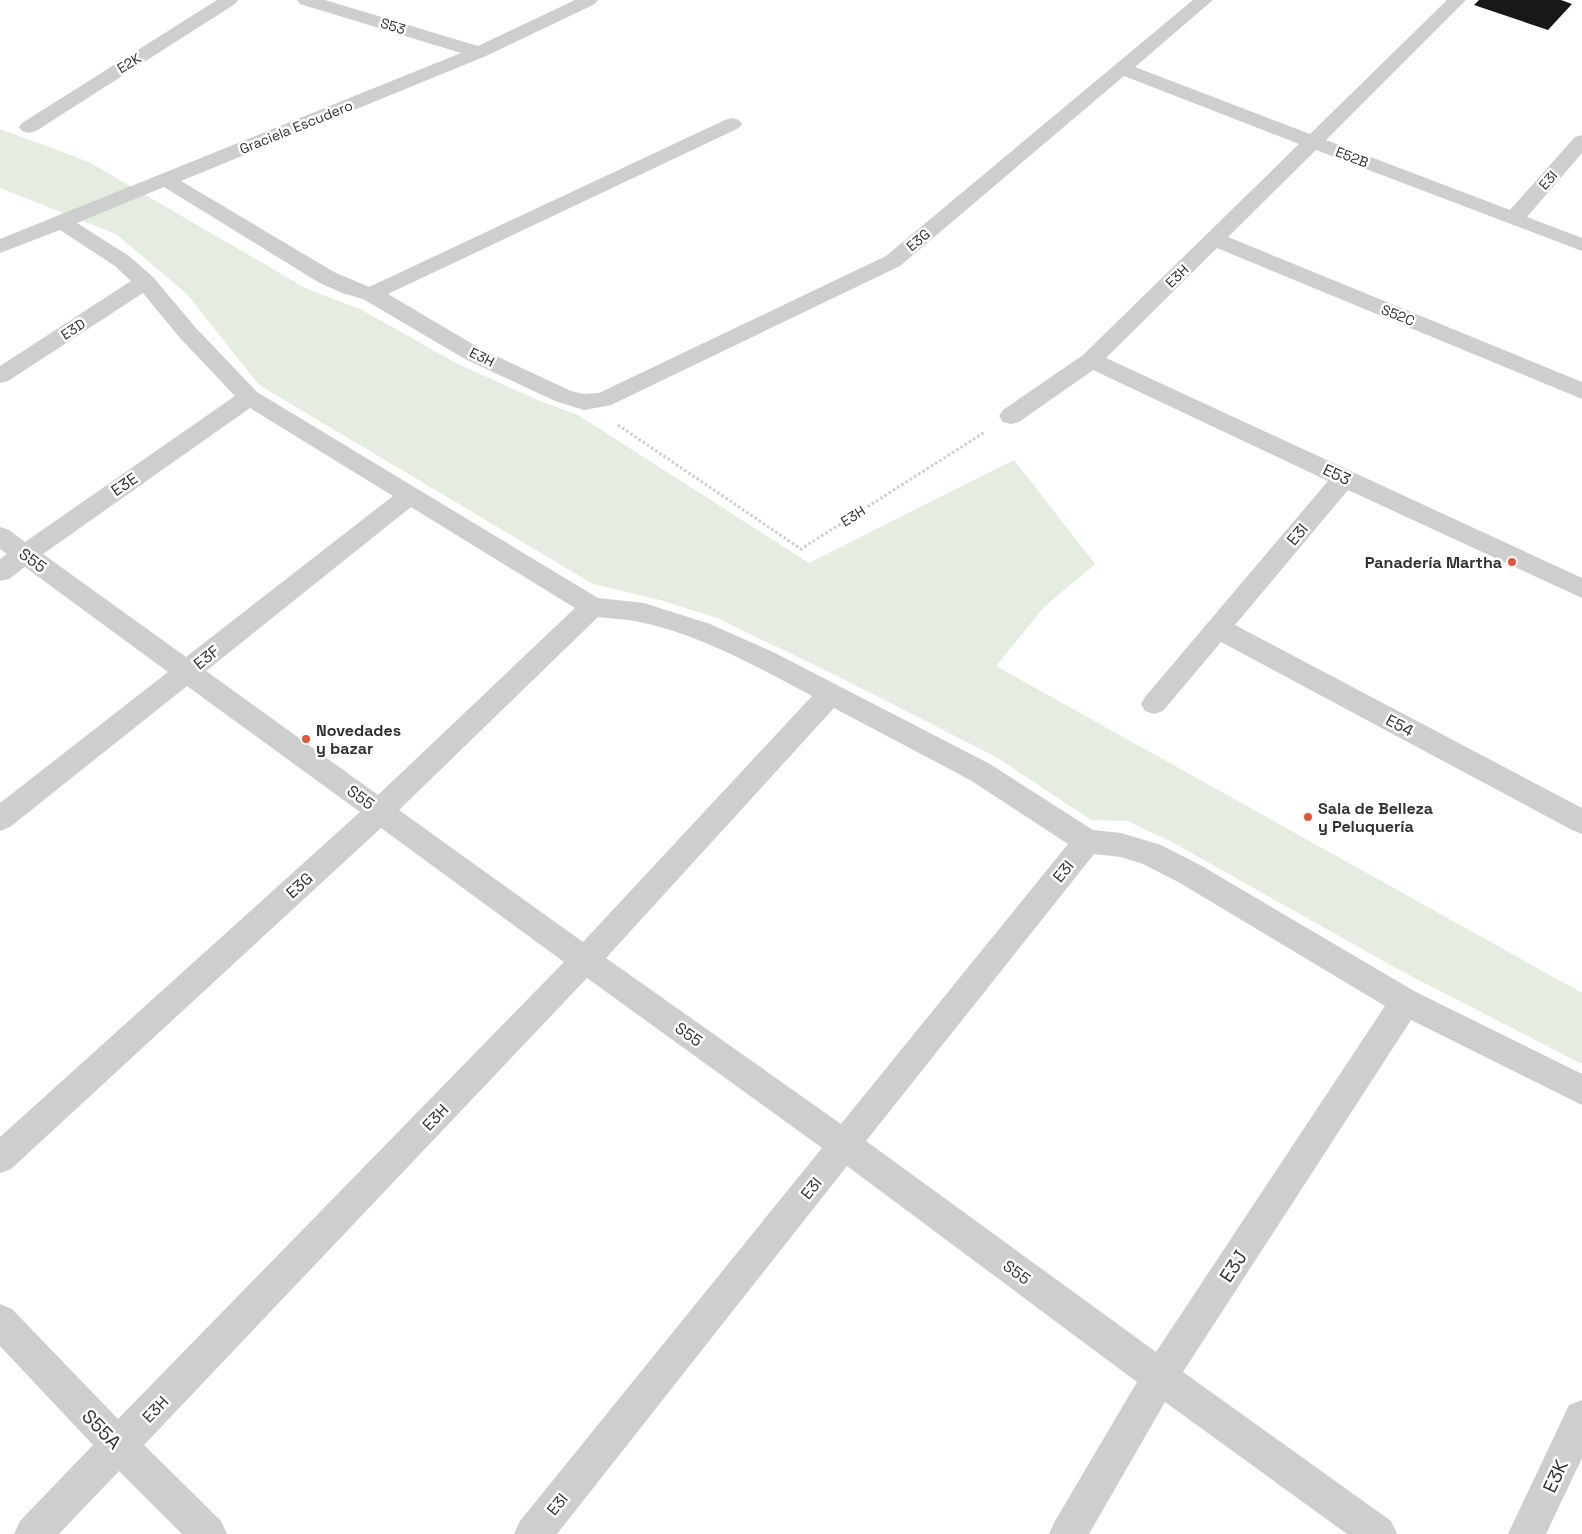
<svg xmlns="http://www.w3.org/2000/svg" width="1582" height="1534" font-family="'Space Grotesk',sans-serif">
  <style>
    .green { fill: #e4eddf }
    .building { fill: #181818 }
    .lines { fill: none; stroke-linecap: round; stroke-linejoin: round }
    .path { stroke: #cecece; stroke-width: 3; stroke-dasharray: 2.5 2.5; stroke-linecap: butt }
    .minor { fill: #cecece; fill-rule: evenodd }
    .poi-dot { fill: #e15539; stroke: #fff; stroke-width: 2 }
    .labels { text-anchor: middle; stroke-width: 5; stroke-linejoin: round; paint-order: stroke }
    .far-street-label { font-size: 14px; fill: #313131; stroke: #fff }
    .street-label { font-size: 16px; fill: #313131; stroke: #fff }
    .poi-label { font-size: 16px; font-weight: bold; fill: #313131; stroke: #fff; text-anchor: start }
    .near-street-label { font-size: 19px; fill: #313131; stroke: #fff }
  </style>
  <rect width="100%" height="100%" fill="#fff"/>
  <path class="green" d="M 0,129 L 89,162 L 307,289 L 360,309 L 456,363 L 540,401 L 578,415 L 809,563 L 1014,460 L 1095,564 L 1044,607 L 996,666 L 1582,993 L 1582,1064 L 1403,972 L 1170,841 L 1127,821 L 1091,820 L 996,757 L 837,676 L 717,618 L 660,600 L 593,584 L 259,385 L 187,294 L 116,234 L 0,188 Z"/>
  <path class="building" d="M 1479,0 L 1561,0 L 1572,4 L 1548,30 L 1474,5 Z"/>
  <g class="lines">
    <path class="path" d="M 618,425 L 801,549 L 985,432"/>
    <path class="minor" d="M 217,0 L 238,0 L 235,4 L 36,131 L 29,133 L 22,131 L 19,127 L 22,123 Z
      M 297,0 L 325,0 L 478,46 L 575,0 L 598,0 L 595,4 L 486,56 L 181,181 L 334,272 L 369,287 L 725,120 L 732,118 L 739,120 L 742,124 L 739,128 L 388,294 L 481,349 L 571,391 L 584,394 L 599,393 L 886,256 L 1193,0 L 1213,0 L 1135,67 L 1310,134 L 1447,0 L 1466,0 L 1326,140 L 1510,210 L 1575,137 L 1582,135 L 1582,153 L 1527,217 L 1582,238 L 1582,251 L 1316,150 L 1228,237 L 1582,382 L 1582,399 L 1217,248 L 1106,358 L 1582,578 L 1582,598 L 1348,490 L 1235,625 L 1582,808 L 1582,834 L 1572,830 L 1221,642 L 1163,711 L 1154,714 L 1145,711 L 1141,704 L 1145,697 L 1328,481 L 1093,370 L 1019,422 L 1011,424 L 1003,422 L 999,416 L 1003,410 L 1083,355 L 1299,144 L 1124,76 L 900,266 L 611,405 L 584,410 L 555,401 L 465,359 L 363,299 L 342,293 L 318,282 L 164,187 L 77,223 L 129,256 L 153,277 L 196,328 L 257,392 L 598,598 L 644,603 L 710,624 L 775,653 L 990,764 L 1093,830 L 1121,833 L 1161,845 L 1200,865 L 1416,992 L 1582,1074 L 1582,1105 L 1411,1020 L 1183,1372 L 1391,1521 L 1397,1534 L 1347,1534 L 1165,1402 L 1089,1534 L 1049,1534 L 1055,1521 L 1137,1382 L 847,1166 L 557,1534 L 514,1534 L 520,1521 L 822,1148 L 587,978 L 144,1445 L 221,1521 L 227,1534 L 182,1534 L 119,1471 L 59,1534 L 14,1534 L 20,1521 L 93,1445 L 0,1346 L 0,1304 L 12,1309 L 118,1419 L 564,962 L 381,828 L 11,1169 L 0,1173 L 0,1137 L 360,812 L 187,686 L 10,827 L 0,831 L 0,803 L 168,672 L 25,567 L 9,579 L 0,581 L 0,559 L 7,554 L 0,549 L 0,527 L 9,530 L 25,542 L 235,396 L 180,338 L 143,293 L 8,381 L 0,383 L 0,366 L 131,281 L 115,266 L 60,230 L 0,253 L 0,239 L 461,53 L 300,4 ZM 250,408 L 393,496 L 186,657 L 43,554 ZM 411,507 L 575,608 L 378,795 L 206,671 ZM 598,617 C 613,619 629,619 644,623 C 703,636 759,668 812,696 L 583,942 L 399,810 ZM 834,708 L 970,780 L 1068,844 L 841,1124 L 606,958 ZM 1094,854 L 1121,857 L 1143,864 L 1180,883 L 1385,1006 L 1156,1352 L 866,1141 Z
      M 1582,1400 L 1582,1458 L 1546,1534 L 1508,1534 L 1569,1405 Z"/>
  </g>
  <g class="poi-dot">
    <circle cx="1512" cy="562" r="5"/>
    <circle cx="306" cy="739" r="5"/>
    <circle cx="1308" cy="817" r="5"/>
  </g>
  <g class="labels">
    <g class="far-street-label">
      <text transform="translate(393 26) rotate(17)" y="5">S53</text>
      <text transform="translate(129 63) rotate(-32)" y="5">E2K</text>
      <text transform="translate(296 127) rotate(-22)" y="5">Graciela Escudero</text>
      <text transform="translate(1352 157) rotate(21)" y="5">E52B</text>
      <text transform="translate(1548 180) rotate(-49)" y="5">E3I</text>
      <text transform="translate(918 240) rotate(-40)" y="5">E3G</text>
      <text transform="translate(1177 276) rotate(-44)" y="5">E3H</text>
      <text transform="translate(1398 315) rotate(22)" y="5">S52C</text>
      <text transform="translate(73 329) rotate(-33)" y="5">E3D</text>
      <text transform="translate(482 357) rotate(27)" y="5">E3H</text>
      <text transform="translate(853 516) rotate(-32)" y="5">E3H</text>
    </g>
    <g class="street-label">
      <text transform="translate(1337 474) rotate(25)" y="6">E53</text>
      <text transform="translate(124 484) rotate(-35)" y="6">E3E</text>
      <text transform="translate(1297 534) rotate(-50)" y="6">E3I</text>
      <text transform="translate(33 560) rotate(36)" y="6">S55</text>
      <text transform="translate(206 657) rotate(-39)" y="6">E3F</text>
      <text transform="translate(1400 725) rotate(28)" y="6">E54</text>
      <text transform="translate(361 797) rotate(36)" y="6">S55</text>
      <text transform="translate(1063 871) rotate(-51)" y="6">E3I</text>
      <text transform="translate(299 885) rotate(-42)" y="6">E3G</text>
      <text transform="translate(689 1034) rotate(35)" y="6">S55</text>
      <text transform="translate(435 1117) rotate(-46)" y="6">E3H</text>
      <text transform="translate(811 1188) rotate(-51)" y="6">E3I</text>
      <text transform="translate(1017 1272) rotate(36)" y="6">S55</text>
      <text transform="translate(155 1409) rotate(-46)" y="6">E3H</text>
      <text transform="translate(557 1504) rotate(-51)" y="6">E3I</text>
    </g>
    <g class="poi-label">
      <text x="1502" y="568" text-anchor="end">Panadería Martha</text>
      <text x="316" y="736">Novedades<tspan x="316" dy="18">y bazar</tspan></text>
      <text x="1318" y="814">Sala de Belleza<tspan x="1318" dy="18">y Peluquería</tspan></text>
    </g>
    <g class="near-street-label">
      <text transform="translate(1233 1266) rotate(-57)" y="7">E3J</text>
      <text transform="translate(102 1429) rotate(46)" y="7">S55A</text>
      <text transform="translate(1555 1476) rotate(-65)" y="7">E3K</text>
    </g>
  </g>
</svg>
